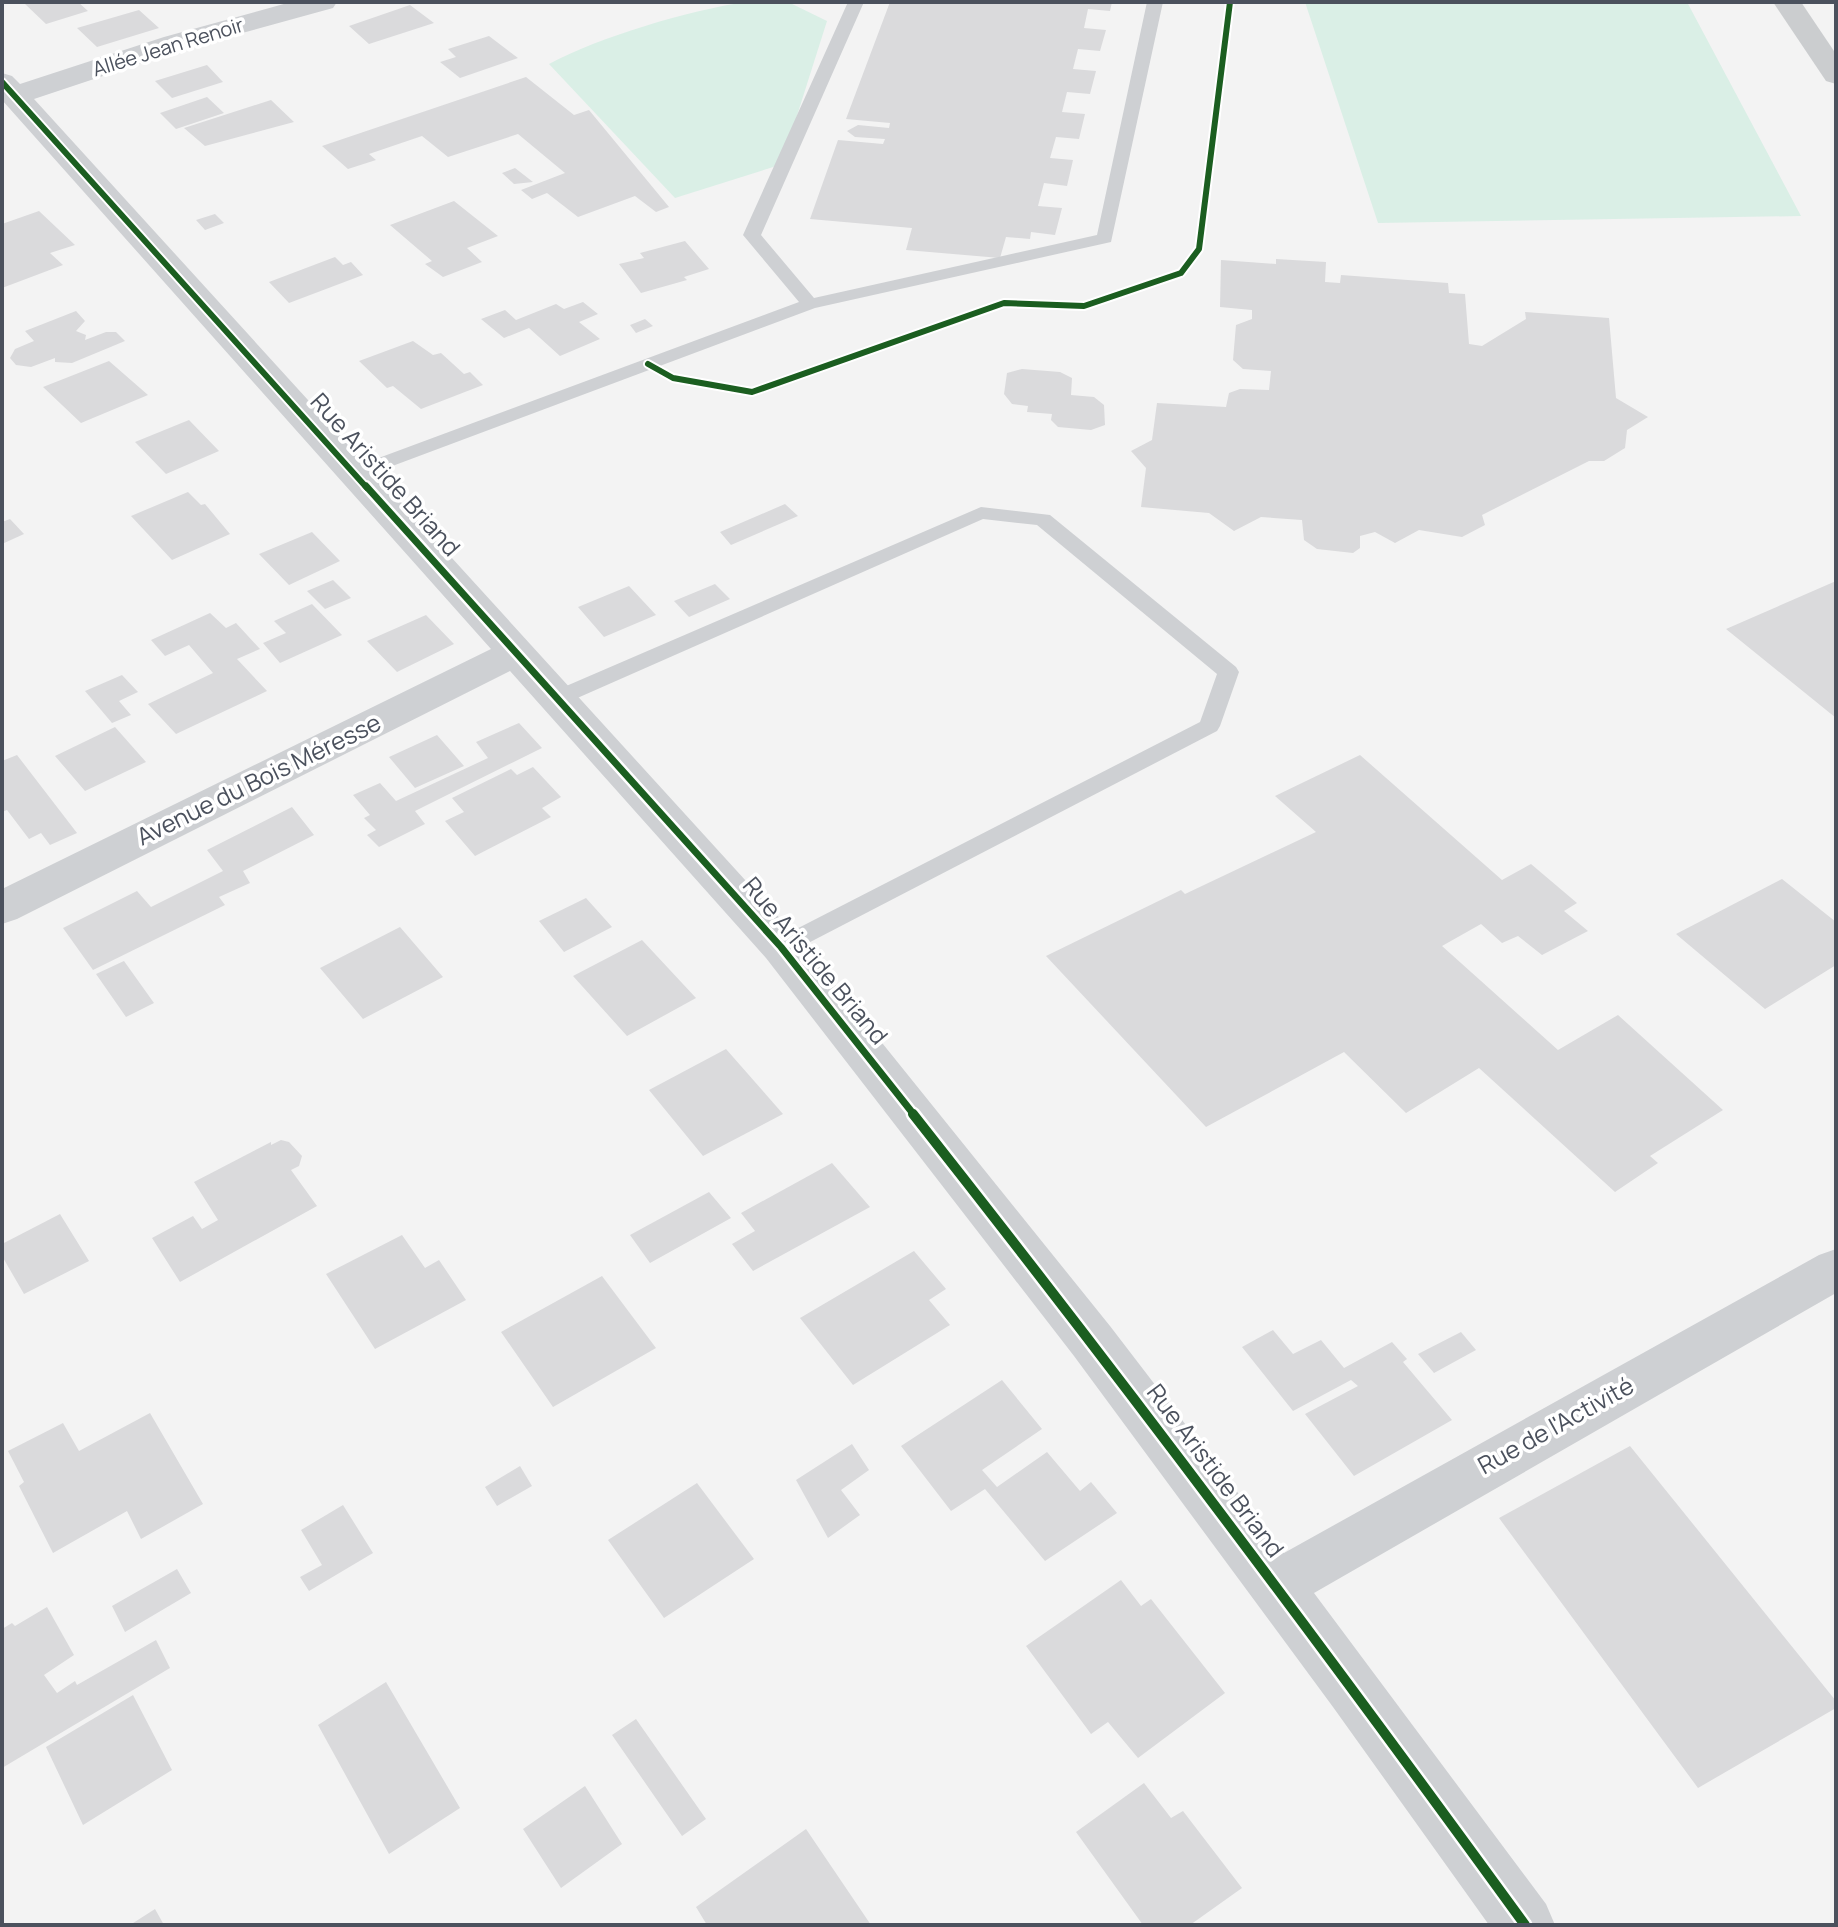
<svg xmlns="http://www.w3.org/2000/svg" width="1838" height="1927" font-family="Manrope,sans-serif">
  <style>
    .green { fill: #daefe6 }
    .building { fill: #dadadc }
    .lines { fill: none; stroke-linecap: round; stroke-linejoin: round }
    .service { fill: #ced0d3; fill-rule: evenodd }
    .minor { fill: #ced0d3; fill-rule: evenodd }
    .primary { fill: #cbcdcf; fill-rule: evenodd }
    .cycleway-far2-casing { stroke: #fff; stroke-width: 10 }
    .cycleway-far1-casing { stroke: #fff; stroke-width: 12 }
    .cycleway-casing { stroke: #fff; stroke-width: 15 }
    .cycleway-far2 { stroke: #1b5e20; stroke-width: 6 }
    .cycleway-far1 { stroke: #1b5e20; stroke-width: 7 }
    .cycleway { stroke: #1b5e20; stroke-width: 10 }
    .labels { text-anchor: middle; stroke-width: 7; stroke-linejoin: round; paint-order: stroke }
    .far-street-label { font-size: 20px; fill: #4b515d; stroke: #fff }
    .street-label { font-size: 24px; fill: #4b515d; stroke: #fff }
  </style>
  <rect width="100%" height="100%" fill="#f3f3f3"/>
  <path class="green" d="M 746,2 L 788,2 L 827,21 L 794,125 L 789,162 L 675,198 L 549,64 C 599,37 690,10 746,2 Z
    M 1305,2 L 1687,2 L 1801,216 L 1378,223 Z"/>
  <path class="building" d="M 30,2 L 78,2 L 88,11 L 46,24 L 25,4 Z
    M 890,2 L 1112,2 L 1110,11 L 1088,9 L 1084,28 L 1106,30 L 1100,51 L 1078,49 L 1073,69 L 1096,71 L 1090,94 L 1067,92 L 1062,112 L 1085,114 L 1079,139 L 1056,137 L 1050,158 L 1073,160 L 1067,186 L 1044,183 L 1038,206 L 1062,208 L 1055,235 L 1031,232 L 1030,239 L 1006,237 L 1000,258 L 906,250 L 912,228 L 810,219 L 838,140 L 883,144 L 885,139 L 855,137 L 847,131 L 858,125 L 889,128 L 890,123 L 846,119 Z
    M 410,5 L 434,23 L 369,44 L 349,26 Z
    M 139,10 L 159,28 L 97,47 L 77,28 Z
    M 489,36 L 518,58 L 460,78 L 440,62 L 456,57 L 448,49 Z
    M 207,65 L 223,82 L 172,98 L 155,81 Z
    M 526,77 L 574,115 L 589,110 L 669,207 L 656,212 L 635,196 L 578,217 L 547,193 L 532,199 L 521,190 L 565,173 L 518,134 L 448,157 L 422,136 L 369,154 L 376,160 L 348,169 L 322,146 Z
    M 207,97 L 224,113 L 176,129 L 160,113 Z
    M 271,100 L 294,122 L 205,146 L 184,128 Z
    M 515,168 L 533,182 L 514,184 L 502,173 Z
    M 454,201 L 498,236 L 467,248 L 482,262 L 443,277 L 425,264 L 432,261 L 390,225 Z
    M 39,211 L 75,245 L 50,253 L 63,265 L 2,288 L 2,224 Z
    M 215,214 L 224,223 L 205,230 L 196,220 Z
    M 685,241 L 709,269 L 684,277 L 687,280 L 641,293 L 619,264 L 644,258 L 640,253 Z
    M 335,257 L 343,265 L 351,262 L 363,275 L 289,303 L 269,282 Z
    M 1276,259 L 1326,262 L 1325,282 L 1340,283 L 1341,275 L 1448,283 L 1449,293 L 1465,294 L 1469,344 L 1482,346 L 1526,319 L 1525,312 L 1609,318 L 1616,398 L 1648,417 L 1627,430 L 1625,448 L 1604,461 L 1589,461 L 1482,515 L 1485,525 L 1462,537 L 1419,530 L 1395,543 L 1375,532 L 1360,536 L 1360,548 L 1353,553 L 1317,549 L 1304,540 L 1302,520 L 1261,517 L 1234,531 L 1209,513 L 1141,507 L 1146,468 L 1131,451 L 1152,440 L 1157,403 L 1226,407 L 1229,393 L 1240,389 L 1269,390 L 1271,371 L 1243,369 L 1233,360 L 1236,325 L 1252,319 L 1252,310 L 1220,307 L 1221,260 L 1276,264 Z
    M 583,302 L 598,314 L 579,322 L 600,339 L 560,356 L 529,328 L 504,338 L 481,319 L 505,310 L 516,320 L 556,304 L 564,309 Z
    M 76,311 L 85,321 L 76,331 L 86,335 L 85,340 L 106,332 L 116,332 L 125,341 L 72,363 L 55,362 L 55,358 L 31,367 L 16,365 L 10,358 L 15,349 L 34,341 L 25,331 Z
    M 645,319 L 653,326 L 636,333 L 630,325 Z
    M 413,341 L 433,355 L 441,353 L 464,374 L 470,372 L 483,385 L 421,409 L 393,386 L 387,388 L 359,361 Z
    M 109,361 L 148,395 L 81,423 L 43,387 Z
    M 1022,369 L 1060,372 L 1072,378 L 1071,395 L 1094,397 L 1104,405 L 1105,425 L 1091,430 L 1058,427 L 1051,420 L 1052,414 L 1027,412 L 1028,406 L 1012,404 L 1004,394 L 1007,373 Z
    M 189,420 L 219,451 L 166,474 L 135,442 Z
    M 188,492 L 201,505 L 205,504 L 230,534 L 172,560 L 131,516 Z
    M 785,504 L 798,516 L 731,545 L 720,532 Z
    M 10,519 L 24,534 L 2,544 L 2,522 Z
    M 312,532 L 340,561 L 289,585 L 259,554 Z
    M 333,580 L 351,598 L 325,609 L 307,591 Z
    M 1836,581 L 1836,718 L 1726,629 Z
    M 715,584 L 730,599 L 689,617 L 674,601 Z
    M 629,586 L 656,615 L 604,637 L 578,607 Z
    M 312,604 L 342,635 L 280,663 L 263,643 L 286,633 L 274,621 Z
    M 210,613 L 226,628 L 236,623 L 260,649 L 237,659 L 267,691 L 176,734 L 148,704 L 213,673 L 189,645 L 165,656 L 151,640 Z
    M 426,615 L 454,644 L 397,672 L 367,641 Z
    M 122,675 L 138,692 L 119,701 L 131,715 L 112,723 L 85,691 Z
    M 519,723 L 542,748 L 415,811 L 425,824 L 379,847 L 367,835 L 376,830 L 364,818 L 370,815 L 353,795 L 380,783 L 396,801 L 488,758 L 476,742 Z
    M 115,727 L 146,762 L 85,791 L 55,756 Z
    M 437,735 L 464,766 L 415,788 L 389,757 Z
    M 17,755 L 77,833 L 50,845 L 41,833 L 29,839 L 7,810 L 2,812 L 2,761 Z
    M 1360,755 L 1502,880 L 1531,864 L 1577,903 L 1564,911 L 1588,931 L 1542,955 L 1518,936 L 1502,943 L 1481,924 L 1442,946 L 1558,1050 L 1618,1015 L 1723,1110 L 1650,1156 L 1658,1163 L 1615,1192 L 1479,1068 L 1406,1113 L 1344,1052 L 1206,1127 L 1046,956 L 1181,890 L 1185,894 L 1316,832 L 1275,796 Z
    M 533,767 L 561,797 L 542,808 L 551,817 L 475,856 L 445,821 L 464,812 L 452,798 L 511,769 L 517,775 Z
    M 292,807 L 314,835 L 243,871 L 250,883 L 219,897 L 225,905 L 93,970 L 63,928 L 137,891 L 151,907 L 223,871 L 207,850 Z
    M 1782,879 L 1836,922 L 1836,965 L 1765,1009 L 1676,934 Z
    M 586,898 L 612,927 L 564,952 L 539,921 Z
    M 400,927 L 443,977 L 363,1019 L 320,968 Z
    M 642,940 L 696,998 L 627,1036 L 573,976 Z
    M 124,961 L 154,1003 L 126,1017 L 96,974 Z
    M 726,1049 L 783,1114 L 703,1156 L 649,1090 Z
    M 281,1140 L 289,1142 L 302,1156 L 299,1166 L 291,1170 L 317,1206 L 180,1282 L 152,1238 L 193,1216 L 202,1229 L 218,1220 L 194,1182 L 271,1142 L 271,1145 Z
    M 832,1163 L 870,1207 L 753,1271 L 732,1244 L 755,1231 L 741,1213 Z
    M 709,1192 L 731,1218 L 650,1263 L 630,1235 Z
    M 60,1214 L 89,1261 L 24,1294 L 2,1256 L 2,1244 Z
    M 402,1235 L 425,1268 L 439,1260 L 466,1300 L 375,1349 L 326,1274 Z
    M 914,1251 L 946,1289 L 929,1300 L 950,1325 L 853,1385 L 800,1318 Z
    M 602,1276 L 656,1348 L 553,1407 L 501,1332 Z
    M 1273,1330 L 1293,1354 L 1321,1340 L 1344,1368 L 1392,1342 L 1407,1359 L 1403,1362 L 1452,1420 L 1354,1476 L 1305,1414 L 1358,1386 L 1351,1380 L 1293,1411 L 1242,1347 Z
    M 1461,1332 L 1476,1350 L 1434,1373 L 1418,1354 Z
    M 1002,1380 L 1042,1429 L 982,1470 L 997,1487 L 1047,1452 L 1080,1491 L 1091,1482 L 1117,1513 L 1045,1561 L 985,1489 L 951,1511 L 901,1446 Z
    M 150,1413 L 203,1504 L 141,1539 L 127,1511 L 53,1553 L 19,1486 L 24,1482 L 8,1451 L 63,1423 L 79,1451 Z
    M 852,1444 L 869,1470 L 841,1490 L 860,1515 L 828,1538 L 796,1480 Z
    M 1630,1446 L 1836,1701 L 1836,1708 L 1698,1788 L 1499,1518 Z
    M 520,1466 L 532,1486 L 497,1506 L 485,1487 Z
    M 697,1483 L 754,1559 L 664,1618 L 608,1540 Z
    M 343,1505 L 373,1553 L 309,1591 L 300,1577 L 322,1565 L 301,1530 Z
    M 177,1569 L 191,1593 L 125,1632 L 112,1606 Z
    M 1121,1580 L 1141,1606 L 1151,1599 L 1225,1693 L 1138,1758 L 1108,1722 L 1091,1734 L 1026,1646 Z
    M 47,1607 L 74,1655 L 44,1675 L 57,1693 L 75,1681 L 77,1685 L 156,1640 L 170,1668 L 2,1768 L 2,1629 L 12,1623 L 15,1626 Z
    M 386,1682 L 460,1808 L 389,1854 L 318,1725 Z
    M 133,1695 L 172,1770 L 83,1825 L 46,1747 Z
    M 636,1719 L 706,1819 L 682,1836 L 612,1735 Z
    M 1144,1783 L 1171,1818 L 1183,1811 L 1242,1888 L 1190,1925 L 1143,1925 L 1076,1832 Z
    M 585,1786 L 622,1844 L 561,1888 L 523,1829 Z
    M 806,1829 L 871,1925 L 707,1925 L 696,1907 Z
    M 155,1909 L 164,1925 L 130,1925 Z"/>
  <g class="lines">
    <path class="service" d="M 848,2 L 864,2 L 761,235 L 814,298 L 1097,235 L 1147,2 L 1163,2 L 1111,242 L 815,308 L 363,477 L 349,477 L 346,473 L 349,469 L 799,302 L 743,235 Z
      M 981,507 L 1050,515 L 1236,667 L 1239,672 L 1220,726 L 1217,731 L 789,953 L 781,956 L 773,953 L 769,947 L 773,941 L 1200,722 L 1217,674 L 1037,525 L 983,519 L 566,703 L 550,703 L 547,698 L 550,693 Z"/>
    <path class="minor" d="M 291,2 L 337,2 L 333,8 L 184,49 L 34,99 L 796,936 L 1110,1326 L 1284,1553 L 1819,1255 L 1836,1249 L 1836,1293 L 1314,1593 L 1546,1904 L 1555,1925 L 1489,1925 L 1333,1707 L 1074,1356 L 766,958 L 510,671 L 17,919 L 2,924 L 2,889 L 491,649 L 2,100 L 2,73 L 12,76 L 20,84 L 164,37 Z"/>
    <path class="primary" d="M 1773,2 L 1801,2 L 1836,54 L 1836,84 L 1826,81 Z"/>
    <defs>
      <path id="cycleway-far2" d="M 2,82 L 367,488
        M 648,364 L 673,378 L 752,392 L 1004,303 L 1084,306 L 1181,273 L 1199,249 L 1230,2"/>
      <path id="cycleway-far1" d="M 366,486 L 781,947 L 915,1116"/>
      <path id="cycleway" d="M 913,1114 C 1123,1380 1326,1651 1525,1925"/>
    </defs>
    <use href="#cycleway-far2" class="cycleway-far2-casing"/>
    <use href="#cycleway-far1" class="cycleway-far1-casing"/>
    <use href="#cycleway" class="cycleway-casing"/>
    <use href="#cycleway-far2" class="cycleway-far2"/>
    <use href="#cycleway-far1" class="cycleway-far1"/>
    <use href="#cycleway" class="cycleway"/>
  </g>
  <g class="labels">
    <g class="far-street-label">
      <text transform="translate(168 47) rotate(-17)" y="7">Allée Jean Renoir</text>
    </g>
    <g class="street-label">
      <text transform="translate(385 475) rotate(48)" y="8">Rue Aristide Briand</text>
      <text transform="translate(259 780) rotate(-26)" y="8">Avenue du Bois Méresse</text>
      <text transform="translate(815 961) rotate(50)" y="8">Rue Aristide Briand</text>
      <text transform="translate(1556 1426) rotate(-29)" y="8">Rue de l'Activité</text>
      <text transform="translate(1215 1471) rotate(53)" y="8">Rue Aristide Briand</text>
    </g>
  </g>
  <rect width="1838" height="1927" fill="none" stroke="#4b515d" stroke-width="8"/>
</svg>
